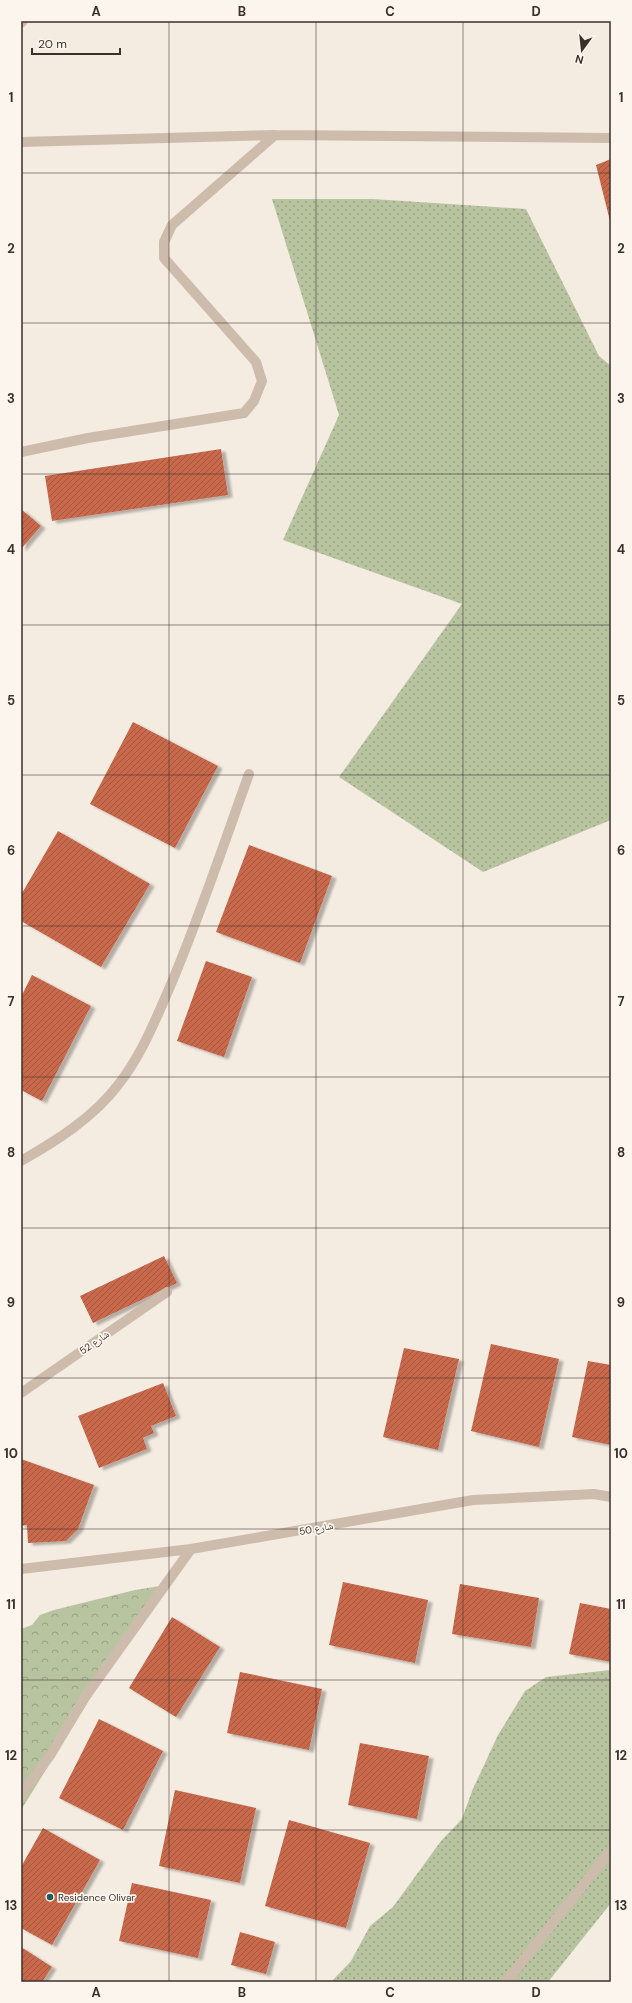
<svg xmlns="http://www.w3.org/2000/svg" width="632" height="2003" font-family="'DM Sans','Noto Naskh Arabic',sans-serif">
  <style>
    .grass { fill: url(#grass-dots) }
    .forest { fill: url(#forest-crowns) }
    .building { fill: url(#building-hatch); filter: url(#shadow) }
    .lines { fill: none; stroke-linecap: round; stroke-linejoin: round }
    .minor { stroke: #cdbbac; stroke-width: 10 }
    .grid { fill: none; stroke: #3b302b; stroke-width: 1; stroke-opacity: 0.55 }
    .poi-dot { fill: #1f5a5e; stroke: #fbf5ee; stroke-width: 1.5 }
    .labels { text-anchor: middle; stroke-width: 3.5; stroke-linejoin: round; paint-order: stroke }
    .street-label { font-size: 10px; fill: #3b302b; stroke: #fbf5ee }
    .poi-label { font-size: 10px; fill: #3b302b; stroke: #fbf5ee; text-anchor: start }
    .neatline { fill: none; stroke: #3b302b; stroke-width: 1.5 }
    .grid-label { font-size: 13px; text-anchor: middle; font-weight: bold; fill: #3b302b }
  </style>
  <defs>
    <pattern id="grass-dots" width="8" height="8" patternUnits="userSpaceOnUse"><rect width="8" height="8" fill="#b8c4a0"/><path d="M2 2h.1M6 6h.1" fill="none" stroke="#97a083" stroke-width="1.8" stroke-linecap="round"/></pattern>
    <pattern id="forest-crowns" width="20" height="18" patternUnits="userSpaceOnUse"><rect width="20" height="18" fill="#b8c4a0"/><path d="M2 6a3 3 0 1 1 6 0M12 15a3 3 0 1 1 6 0" fill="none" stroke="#97a083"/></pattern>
    <pattern id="building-hatch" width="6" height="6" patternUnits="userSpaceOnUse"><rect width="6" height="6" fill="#c8694b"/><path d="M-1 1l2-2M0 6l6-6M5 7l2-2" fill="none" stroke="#a4573f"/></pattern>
    <filter id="shadow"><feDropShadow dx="4.5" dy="2.5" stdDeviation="1" flood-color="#0004"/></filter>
  </defs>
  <rect width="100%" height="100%" fill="#f4ebe1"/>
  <path class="grass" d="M 272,199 L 373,199 L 526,209 L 599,356 L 611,366 L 611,820 L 483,872 L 339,777 L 462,604 L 283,540 L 339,415 Z
    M 611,1670 L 611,1903 L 548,1982 L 331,1982 L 351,1961 L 370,1926 L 393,1907 L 441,1841 L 462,1819 L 472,1791 L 498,1735 L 525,1691 L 546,1677 Z"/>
  <path class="forest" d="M 160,1586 L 21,1810 L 21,1629 L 32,1625 L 40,1615 L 54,1610 L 135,1590 Z"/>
  <path class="building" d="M 611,159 L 611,221 L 610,221 L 596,165 Z
    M 221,449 L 228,495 L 52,521 L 45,476 Z
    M 21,509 L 41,526 L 21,549 Z
    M 133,722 L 218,766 L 175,848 L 90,804 Z
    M 58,831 L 150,884 L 101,967 L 21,921 L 21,895 Z
    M 249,845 L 332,876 L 300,963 L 216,932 Z
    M 206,961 L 252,977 L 224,1057 L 177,1041 Z
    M 32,975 L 91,1006 L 42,1101 L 21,1090 L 21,997 Z
    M 164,1256 L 177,1283 L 93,1323 L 80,1296 Z
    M 491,1344 L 559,1359 L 539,1447 L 471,1431 Z
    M 404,1348 L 459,1359 L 438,1450 L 383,1437 Z
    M 588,1361 L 611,1365 L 611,1445 L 572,1437 Z
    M 163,1383 L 176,1416 L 151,1426 L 154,1433 L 143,1438 L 147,1449 L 99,1468 L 78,1416 Z
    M 21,1459 L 94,1485 L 78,1529 L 66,1541 L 28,1543 L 27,1525 L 21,1526 Z
    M 343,1582 L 428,1600 L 415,1663 L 329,1645 Z
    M 460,1584 L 539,1598 L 531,1647 L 452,1634 Z
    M 580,1603 L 611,1609 L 611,1662 L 569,1654 Z
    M 172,1617 L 220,1647 L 176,1717 L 129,1688 Z
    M 240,1672 L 322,1689 L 309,1750 L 227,1733 Z
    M 99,1719 L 163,1751 L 123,1830 L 59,1798 Z
    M 360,1743 L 429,1756 L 417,1819 L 348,1805 Z
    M 175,1790 L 256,1808 L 240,1883 L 159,1866 Z
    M 289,1820 L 370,1843 L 346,1928 L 265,1906 Z
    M 43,1828 L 100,1860 L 52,1945 L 21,1928 L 21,1867 Z
    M 132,1883 L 211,1900 L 198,1958 L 119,1941 Z
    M 240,1932 L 275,1942 L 266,1974 L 231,1965 Z
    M 21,1947 L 52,1967 L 42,1982 L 21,1982 Z"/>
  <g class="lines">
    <path class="minor" d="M 21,23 L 23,21
      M 21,142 L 275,135 L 611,138
      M 21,452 L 88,438 L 244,413 L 254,401 L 262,381 L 256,362 L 164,258 L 164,242 L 172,225 L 275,135
      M 21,1161 C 56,1141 93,1118 118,1085 C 141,1056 154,1023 169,989 C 199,919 223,846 249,774
      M 21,1393 L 167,1292
      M 21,1569 L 191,1549 L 473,1500 L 594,1494 L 611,1497
      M 21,1795 L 51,1754 L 85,1697 L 191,1549
      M 506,1982 L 611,1850"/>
  </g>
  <path class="grid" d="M 169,21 L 169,1982M 316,21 L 316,1982M 463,21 L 463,1982M 21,173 L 611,173M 21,323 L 611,323M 21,474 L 611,474M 21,625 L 611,625M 21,775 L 611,775M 21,926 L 611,926M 21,1077 L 611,1077M 21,1228 L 611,1228M 21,1378 L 611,1378M 21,1529 L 611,1529M 21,1680 L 611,1680M 21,1830 L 611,1830"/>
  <circle class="poi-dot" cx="50" cy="1897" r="4"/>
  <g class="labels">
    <g class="street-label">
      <text transform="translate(94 1342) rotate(-35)" y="4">شارع 52</text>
      <text transform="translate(316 1528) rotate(-10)" y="4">شارع 50</text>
    </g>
    <g class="poi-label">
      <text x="58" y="1901">Residence Olivar</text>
    </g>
  </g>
  <rect width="632" height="2003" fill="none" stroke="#fbf5ee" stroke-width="44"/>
  <g transform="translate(582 50) rotate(195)" stroke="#fbf5ee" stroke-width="3" paint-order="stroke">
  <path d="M0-3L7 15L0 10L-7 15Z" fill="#3b302b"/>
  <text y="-6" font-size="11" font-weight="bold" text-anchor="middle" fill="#3b302b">N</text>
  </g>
  <path d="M32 48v6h88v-6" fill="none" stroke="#3b302b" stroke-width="2"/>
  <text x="38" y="48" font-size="12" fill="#3b302b" stroke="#fbf5ee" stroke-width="3" paint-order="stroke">20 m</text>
  <rect x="22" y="22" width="588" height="1959" class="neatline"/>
  <g class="grid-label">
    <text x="96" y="16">A</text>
    <text x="242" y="16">B</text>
    <text x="390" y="16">C</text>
    <text x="536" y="16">D</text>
    <text x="11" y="102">1</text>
    <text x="621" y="102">1</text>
    <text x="11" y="253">2</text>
    <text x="621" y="253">2</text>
    <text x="11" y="403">3</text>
    <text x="621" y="403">3</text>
    <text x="11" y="554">4</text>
    <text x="621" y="554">4</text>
    <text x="11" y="705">5</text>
    <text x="621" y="705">5</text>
    <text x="11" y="855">6</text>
    <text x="621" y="855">6</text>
    <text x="11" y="1006">7</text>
    <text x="621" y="1006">7</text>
    <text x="11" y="1157">8</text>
    <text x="621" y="1157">8</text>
    <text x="11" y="1307">9</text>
    <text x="621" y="1307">9</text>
    <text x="11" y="1458">10</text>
    <text x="621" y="1458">10</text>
    <text x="11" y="1609">11</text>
    <text x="621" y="1609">11</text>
    <text x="11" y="1760">12</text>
    <text x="621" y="1760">12</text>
    <text x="11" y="1910">13</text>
    <text x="621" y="1910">13</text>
    <text x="96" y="1997">A</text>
    <text x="242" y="1997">B</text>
    <text x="390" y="1997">C</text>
    <text x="536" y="1997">D</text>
  </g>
</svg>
